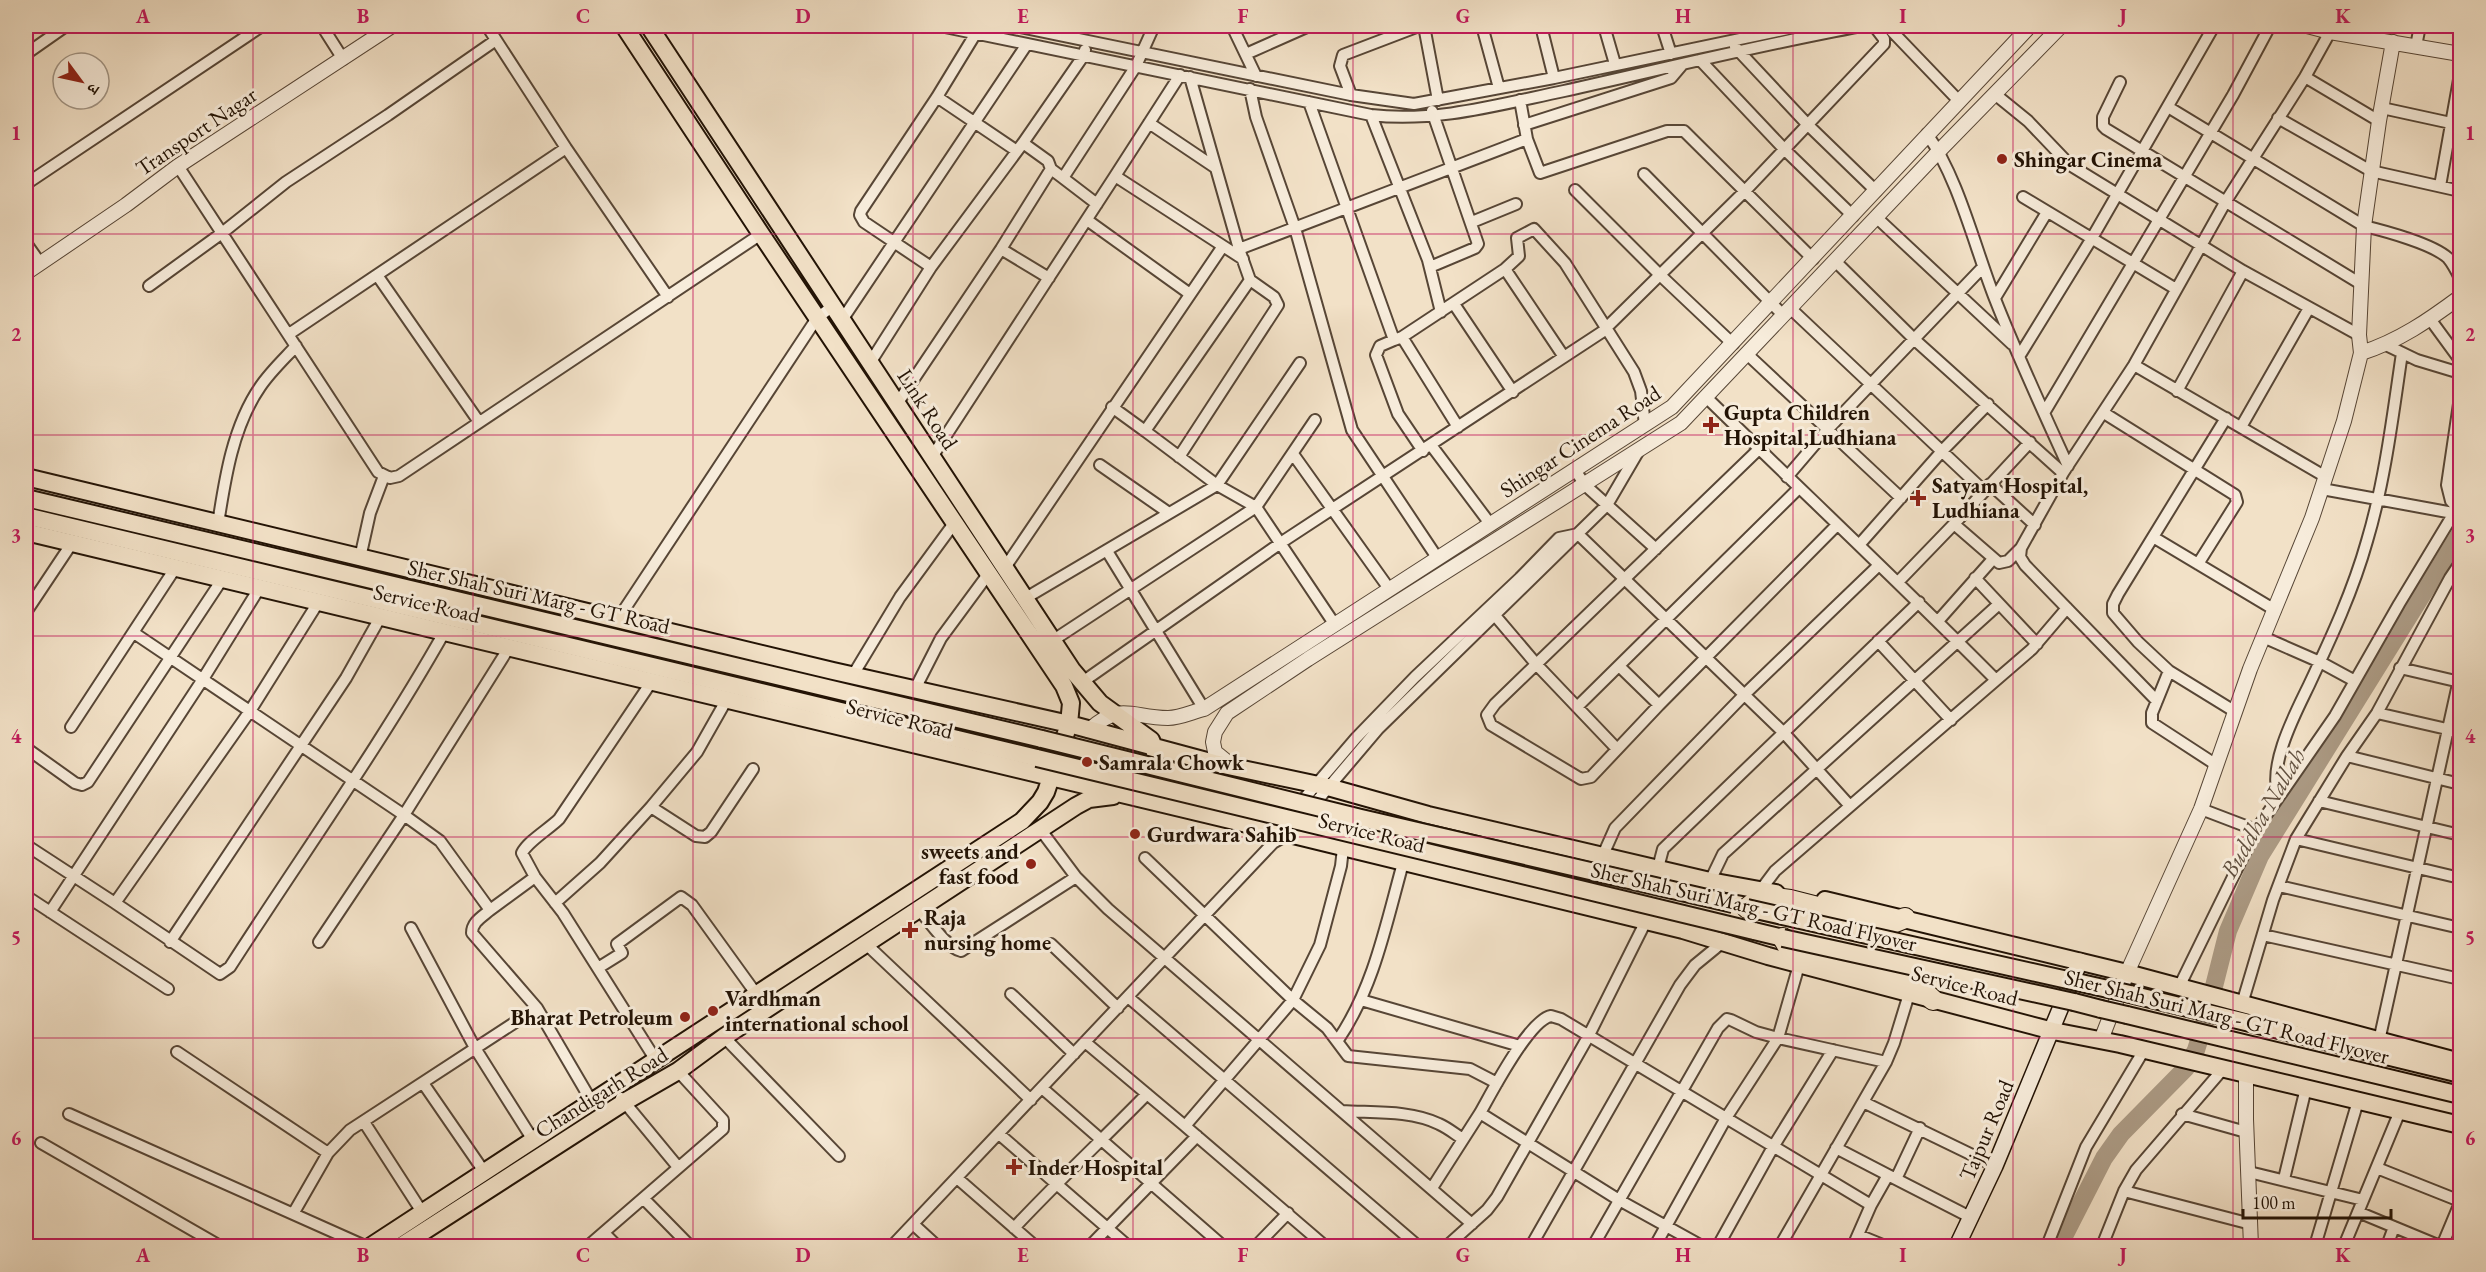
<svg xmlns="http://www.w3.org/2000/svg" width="2486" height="1272" font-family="'EB Garamond','Noto Serif Devanagari',serif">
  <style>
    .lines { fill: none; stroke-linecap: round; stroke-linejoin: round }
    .river { stroke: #ac9b85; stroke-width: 18 }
    .minor-casing { stroke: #574636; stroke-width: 14 }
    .tertiary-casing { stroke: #574636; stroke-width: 16 }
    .secondary-casing { stroke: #231305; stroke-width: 18 }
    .primary-casing { stroke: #231305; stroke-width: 20 }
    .trunk-casing { stroke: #231305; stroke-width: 20 }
    .motorway-casing { stroke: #231305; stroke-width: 22 }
    .minor { stroke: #f7ecdb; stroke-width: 10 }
    .tertiary { stroke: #f7ecdb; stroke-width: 14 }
    .secondary { stroke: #f7ecdb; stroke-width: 15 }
    .primary { stroke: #f2e1c7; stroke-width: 16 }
    .trunk { stroke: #f2e1c7; stroke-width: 16 }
    .motorway { stroke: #f2e1c7; stroke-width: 20 }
    .trunk-bridge-casing { stroke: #231305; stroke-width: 20; stroke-linecap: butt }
    .trunk-bridge { stroke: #f2e1c7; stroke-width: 16 }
    .grid { fill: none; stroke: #c2185b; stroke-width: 1.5; stroke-opacity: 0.55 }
    .poi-dot { fill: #8f2418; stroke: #f7ecdb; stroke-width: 2 }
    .labels { text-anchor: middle; stroke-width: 6; stroke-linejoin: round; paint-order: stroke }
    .street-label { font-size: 22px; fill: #231305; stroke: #f7ecdb }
    .poi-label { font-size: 22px; font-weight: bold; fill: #231305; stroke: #f7ecdb; text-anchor: start }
    .water-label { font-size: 24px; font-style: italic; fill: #61503f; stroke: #f7ecdb }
    .neatline { fill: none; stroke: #c2185b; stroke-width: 2 }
    .grid-label { font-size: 20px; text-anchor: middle; font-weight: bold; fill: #c2185b }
  </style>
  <rect width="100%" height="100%" fill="#f2e1c7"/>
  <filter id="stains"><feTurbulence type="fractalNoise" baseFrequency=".00333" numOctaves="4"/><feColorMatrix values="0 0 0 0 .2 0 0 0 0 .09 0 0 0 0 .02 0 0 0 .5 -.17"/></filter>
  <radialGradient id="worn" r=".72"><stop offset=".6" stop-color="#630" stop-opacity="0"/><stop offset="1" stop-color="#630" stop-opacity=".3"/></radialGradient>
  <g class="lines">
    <path class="river" d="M 2059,1246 L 2104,1158 L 2121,1134 L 2186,1068 L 2196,1050 L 2206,1018 L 2228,931 L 2260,856 L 2460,534"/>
    <defs>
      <path id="minor" d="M 322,26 L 343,59
        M 487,26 L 566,148 L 668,297
        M 940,26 L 1371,115 C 1435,123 1501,104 1564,91 C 1663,69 1762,44 1862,26
        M 1015,26 L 1351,95 L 1414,104 L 1554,78 L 1802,26
        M 1232,26 L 1256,76
        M 1424,26 L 1438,100
        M 1482,26 L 1499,88
        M 1541,26 L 1554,78
        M 1604,26 L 1615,64
        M 1662,26 L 1671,54
        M 1887,26 L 1959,101
        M 2353,35 L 2353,26
        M 2416,46 L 2420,26
        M 1735,47 L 1808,125 L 1876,191
        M 26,54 L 66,26
        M 1246,54 L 1309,26
        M 1700,60 L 1785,150 L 1853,216
        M 1190,77 L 1239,249
        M 2305,77 L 2379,121
        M 2120,82 L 2103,117 L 2103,126 L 2106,129 L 2361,284
        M 1250,89 L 1256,117 L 1295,228 L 1352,430 L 1438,559
        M 1351,95 L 1340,66 L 1343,55 L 1419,26
        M 1996,95 L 2028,121 L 2070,165 L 2243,271 L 2359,335
        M 937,97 L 1017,151
        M 1309,102 L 1394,340 L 1402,337
        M 2168,107 L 2364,226 C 2385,231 2433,244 2448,258 C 2453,264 2457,272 2460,278
        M 2382,108 L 2460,125
        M 1371,115 L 1428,260 L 1441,312
        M 2278,118 L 2371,171 L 2460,191
        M 1149,123 L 1216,168
        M 1524,125 L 1671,78 L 1682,65
        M 1927,134 C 1958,177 1975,248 1995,299 C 2017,355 2043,411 2068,466
        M 1527,139 L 1540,173 L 1667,131 L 1684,131 L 1813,259
        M 1023,143 L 1048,161 L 1051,169
        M 178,166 L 378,472 L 390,478 L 399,476 L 761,234
        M 1644,174 L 1783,315
        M 1115,176 L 1180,75
        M 1063,178 L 1097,204
        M 26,184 L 262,26
        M 2440,186 L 2460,74
        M 1575,190 L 1660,275 L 1733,344
        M 2023,197 L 2176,289
        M 1876,217 L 2012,344
        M 1087,220 L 1190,294
        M 1472,222 L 1516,204
        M 26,243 L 40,263
        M 1001,249 L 1049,278
        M 1835,261 L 1915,340 L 2063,473
        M 931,267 L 864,222 L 860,215 L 861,211 L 937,97 L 976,33
        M 1430,267 L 1475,248 L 1478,244 L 1432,111
        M 1505,269 L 1564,357
        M 377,275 L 479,422
        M 149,286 L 222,233 L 286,182 L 388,115 L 496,40
        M 1995,298 L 2047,212
        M 1454,304 L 1513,392
        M 1790,308 L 1984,491
        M 2430,319 L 2460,360
        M 842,320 L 1027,44
        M 289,334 L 566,148
        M 1394,340 L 1380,346 L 1376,355 L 1398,414 L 1423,451
        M 2386,345 L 2417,360 L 2460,373
        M 1747,354 L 1901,498
        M 2020,355 L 2092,238 L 2214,26
        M 870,363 L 931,267 L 1023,143 L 1084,55 L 1085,50
        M 2134,365 L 2326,477
        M 2177,391 L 2243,271
        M 1706,397 C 1803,492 1901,584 1996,680
        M 897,404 L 1001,249 L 1051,169 L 1063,178 L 1136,66 L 1154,26
        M 1112,407 L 1145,431
        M 2044,413 L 2233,95 L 2270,26
        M 2104,413 L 2235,495 L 2237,502 L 2198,564
        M 2226,418 L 2118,594 L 2113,604 L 2113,613 L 2138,642 L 2169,671 L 2234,711
        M 1315,420 L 1256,507 L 1335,625
        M 1458,427 L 1402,337 L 1505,269 L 1519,256 L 1517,238 L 1534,229 L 1565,263 L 1634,372 L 1641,391 L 1645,425
        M 2241,427 L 2309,308
        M 1431,445 L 1491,525
        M 1759,449 L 1495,704 L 1487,715 L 1491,725 L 1581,779 L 1591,777 L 1659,705 L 1837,525
        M 1293,454 L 1390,590
        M 932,457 L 1115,176 L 1223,246
        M 1179,457 L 1278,305 L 1274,297 L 1250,280
        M 1100,465 L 1169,513
        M 1575,470 L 1585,485 L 1656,549
        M 1787,477 L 1828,429 L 1983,267
        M 1990,484 L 2035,525
        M 2322,489 L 2453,513
        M 2460,511 L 2451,501 L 2447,485 L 2460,397
        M 218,524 C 225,478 233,426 260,387 C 270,372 284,359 296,346
        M 1954,524 L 2030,442
        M 2153,537 L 2275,610
        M 1859,545 L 1943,450 L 1988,404
        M 1107,551 L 1204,709
        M 360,558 L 370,513 L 384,476
        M 1004,569 L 1223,246 L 1243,259
        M 1975,578 L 2037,644
        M 1898,582 L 1954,524 L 1999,563 L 2008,561 L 2021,548
        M 1024,599 L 1217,485 L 1300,363
        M 319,601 L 250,711 L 115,903 L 220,974 L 230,967 C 302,855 380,746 445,631
        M 26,612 L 72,543
        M 1492,612 L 1537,665 L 1617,749
        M 618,619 L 817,318 L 833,306
        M 1938,621 L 1993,559
        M 134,633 L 404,815 L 319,942
        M 2263,637 L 2320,662 L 2355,681
        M 1052,641 L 1256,507 L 1217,485 L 1145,431 L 1250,280 L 1239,249 L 1527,139 L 1520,100
        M 1878,641 L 1951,720
        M 510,646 L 404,815 L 440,841 L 490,910 C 482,917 472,922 472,933 L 537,1008 L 592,1102
        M 1619,666 L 1659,705
        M 2400,668 L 2460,682
        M 2169,671 L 2152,713 L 2152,723 L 2215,764
        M 853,675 L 900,597 L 955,522
        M 652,681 L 559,819 C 549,829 528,841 522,853 L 535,877 L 563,913 L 657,1062
        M 1081,683 L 1285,540 L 1602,332 L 1744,192 L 1884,44 L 1884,39 L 1874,26
        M 915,689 L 941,638 L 989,573
        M 2157,701 L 2025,565 L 2020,557 L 2021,548 L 2063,473 L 2134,365 L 2226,201 L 2305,77 L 2330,32
        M 1577,707 L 1798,489
        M 2377,713 L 2460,732
        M 71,727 L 176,567
        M 26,748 L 75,783 L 82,785 L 88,782 L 223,578
        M 2347,756 L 2460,784
        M 2279,796 C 2267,766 2296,712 2309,685 C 2331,638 2353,591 2367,541 C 2385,481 2393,414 2402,353
        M 2319,801 L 2460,835
        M 651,807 L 696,836 L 705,837 L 711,832 L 753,769
        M 1297,807 L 1356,738 L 1415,677 L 1520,578 L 1559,538 L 1578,534 L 1784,733 L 1850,806
        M 1311,808 L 1378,729 L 1607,505 L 1638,452
        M 2201,809 L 2256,830
        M 1040,829 L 1076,877
        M 2296,839 L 2460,878
        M 26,845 L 115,903
        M 1603,855 L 1615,828 L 1745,694 L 1879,565
        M 1145,858 L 1293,1000 L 1327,1028 L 1348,1056 L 1470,1069 L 1497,1083
        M 1658,868 L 1663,849 L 1919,602
        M 1710,881 L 1723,854 L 1999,604
        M 2279,886 L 2460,928
        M 1760,891 L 1775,871 L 2032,649 L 2067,608
        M 26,896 L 168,989
        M 555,903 L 600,863 L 651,807 L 697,752 L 727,699
        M 918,908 C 928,920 947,948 961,951 L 1076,877 L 1108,909 L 1472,1224
        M 490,910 L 535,877
        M 50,912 L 203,679 L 260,587
        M 411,928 L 475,1048 L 533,1140
        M 2263,935 L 2460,979
        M 170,942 L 346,678 L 381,616
        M 865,943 L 1031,1100
        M 1051,944 L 1118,1008
        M 598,968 L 622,953 L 617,944 L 681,897 L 692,905 L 757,995
        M 2179,987 L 2256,830 L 2335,716 L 2399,604 L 2460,503
        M 1011,994 L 1074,1054
        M 1128,997 L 1418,1246
        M 1361,1000 L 1520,1046
        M 2242,1004 L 2273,900 L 2296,839 L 2347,756 L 2377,713 L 2450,578 L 2460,563
        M 724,1037 L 839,1156
        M 1338,1040 C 1374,987 1386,924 1403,863
        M 2379,1041 L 2460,675
        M 1085,1042 L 1185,1126
        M 177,1052 L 328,1153
        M 423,1083 L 485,1173
        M 1042,1088 L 1223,1246
        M 621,1098 L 678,1167
        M 1863,1102 L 1995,1166
        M 1342,1111 C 1373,1113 1410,1110 1439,1124 C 1448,1128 1455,1134 1463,1139
        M 69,1114 L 365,1246
        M 2182,1114 L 2246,1132
        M 364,1122 L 422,1212
        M 999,1134 L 1128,1246
        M 41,1143 L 220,1246
        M 1836,1148 L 1888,1175
        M 2377,1168 L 2460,1201
        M 2249,1172 L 2363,1200
        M 957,1178 L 1035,1246
        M 1896,1179 L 1920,1128
        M 2284,1179 L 2306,1088
        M 1432,1188 L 1480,1113
        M 2124,1191 L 2251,1224
        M 644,1199 L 690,1246
        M 2358,1212 L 2440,1246
        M 293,1214 L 328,1153 L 350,1130 L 537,1008
        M 913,1224 L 937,1246
        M 1014,1228 C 1057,1182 1103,1139 1147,1094
        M 604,1233 L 617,1246
        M 1858,1235 L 1885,1246
        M 588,1246 L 723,1129 L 723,1120 L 678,1071
        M 892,1246 L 1273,843 L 1289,834
        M 1090,1246 L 1197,1136
        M 1256,1246 L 1288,1213
        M 1325,1246 L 1185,1126 L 1293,1000 L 1320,945 L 1341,866 L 1343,848
        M 1447,1246 L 1487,1210 L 1497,1197 L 1588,1037 L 1646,921
        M 1531,1246 L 1680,985 L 1695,965 L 1723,942
        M 1593,1246 L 1718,1028 L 1727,1019 L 1731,1020 L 1756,1032 L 1778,1038 L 1799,965
        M 1655,1246 L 1726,1118 L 1778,1038 L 1886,1062
        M 1702,1246 L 1619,1200 L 1480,1113 C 1492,1092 1529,1020 1551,1016 L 1561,1019 L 1871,1205
        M 1718,1246 L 1773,1147 L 1833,1050
        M 1780,1246 L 1886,1062 L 1894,1043 L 1909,994
        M 1853,1246 L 1871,1205 L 1888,1175 L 1972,1218
        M 2047,1246 L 2086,1147 L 2144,1050
        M 2102,1246 L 2124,1191 L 2136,1170 L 2223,1069
        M 2315,1246 L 2358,1101
        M 2344,1246 L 2400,1111
        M 2387,1246 L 2394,1227
        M 2442,1246 L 2460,1203"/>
      <path id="tertiary" d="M 2307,26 L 2330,32 L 2460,54
        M 26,273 L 126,205 L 178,166 L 392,26
        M 2361,353 C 2399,341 2429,320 2460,297
        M 1089,730 C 1121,701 1132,718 1168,718 C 1180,718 1192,712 1204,709 L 1672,407 L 2030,26
        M 1231,765 L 1215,752 L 1213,742 L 1215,732 L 1227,713 L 1308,659 L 1681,423 L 1939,151 L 2061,26
        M 2101,1040 L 2127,973 L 2201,809 L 2250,669 L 2312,518 L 2344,421 L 2361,353 L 2359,335 L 2364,226 L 2379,121 L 2393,42
        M 2246,1074 L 2246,1119 L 2251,1246"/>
      <path id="secondary" d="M 1957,1246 L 1995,1166 L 2080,961"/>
      <path id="primary" d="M 649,26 L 1072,670 L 1100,703 L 1151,740 C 1159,756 1156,783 1141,795
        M 26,477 L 833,671 L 1069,724 L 1214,763 L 1328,787 L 1428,815 L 1710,881 L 1776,893
        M 26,532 L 1289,834 L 1683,930 L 1768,956 L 2053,1031 L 2120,1044 L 2460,1125
        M 1825,900 L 2127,973 L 2460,1062
        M 371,1246 L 1022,821 L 1040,802 L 1046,792 L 1069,724 L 1071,703 L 1064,686 L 761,234 L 624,26
        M 401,1246 L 626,1101 L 678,1071 L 724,1037 L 1076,806 L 1089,799 L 1113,796"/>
      <path id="trunk" d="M 26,498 L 1042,739
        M 26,516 L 1037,758
        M 1754,931 L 1783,938
        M 2130,994 L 2460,1074
        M 2074,1002 L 2101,1009
        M 2127,1015 L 2460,1095"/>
      <path id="motorway" d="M 1747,908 L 1762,896 L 1790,900 L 1888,925 L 1905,918
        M 1783,938 L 1787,945 L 1801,954 L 1916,984 L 1933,1000"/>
    </defs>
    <use href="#minor" class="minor-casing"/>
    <use href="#tertiary" class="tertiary-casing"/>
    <use href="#secondary" class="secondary-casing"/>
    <use href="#primary" class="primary-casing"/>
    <use href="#trunk" class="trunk-casing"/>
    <use href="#motorway" class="motorway-casing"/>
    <use href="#minor" class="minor"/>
    <use href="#tertiary" class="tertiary"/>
    <use href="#secondary" class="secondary"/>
    <use href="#primary" class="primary"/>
    <use href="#trunk" class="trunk"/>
    <use href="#motorway" class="motorway"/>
    <defs>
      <path id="trunk-bridge" d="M 1042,739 L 1361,818 L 1733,904
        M 1037,758 L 1754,931
        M 1747,908 L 2130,994
        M 1783,938 L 2074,1002
        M 2101,1009 L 2127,1015"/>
    </defs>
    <use href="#trunk-bridge" class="trunk-bridge-casing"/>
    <use href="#trunk-bridge" class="trunk-bridge"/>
  </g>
  <path class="grid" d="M 253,26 L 253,1246M 473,26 L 473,1246M 693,26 L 693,1246M 913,26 L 913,1246M 1133,26 L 1133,1246M 1353,26 L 1353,1246M 1573,26 L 1573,1246M 1793,26 L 1793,1246M 2013,26 L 2013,1246M 2233,26 L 2233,1246M 26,234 L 2460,234M 26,435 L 2460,435M 26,636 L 2460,636M 26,837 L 2460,837M 26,1038 L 2460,1038"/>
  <g class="poi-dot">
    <circle cx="2002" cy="159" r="6"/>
    <path d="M1708 416h6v6h6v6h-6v6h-6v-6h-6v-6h6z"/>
    <path d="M1915 489h6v6h6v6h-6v6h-6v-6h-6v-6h6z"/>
    <circle cx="1087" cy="762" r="6"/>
    <circle cx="1135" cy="834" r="6"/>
    <circle cx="1031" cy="864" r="6"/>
    <path d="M907 921h6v6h6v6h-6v6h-6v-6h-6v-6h6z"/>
    <circle cx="713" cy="1011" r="6"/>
    <circle cx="685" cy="1017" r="6"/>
    <path d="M1011 1158h6v6h6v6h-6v6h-6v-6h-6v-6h6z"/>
  </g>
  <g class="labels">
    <g class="street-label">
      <text transform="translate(196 131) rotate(-34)" y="8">Transport Nagar</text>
      <text transform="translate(928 409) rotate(57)" y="8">Link Road</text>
      <text transform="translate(1580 441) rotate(-33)" y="8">Shingar Cinema Road</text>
      <text transform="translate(539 596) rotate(13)" y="8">Sher Shah Suri Marg - GT Road</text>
      <text transform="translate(427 603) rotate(13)" y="8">Service Road</text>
      <text transform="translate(900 718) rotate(14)" y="8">Service Road</text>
      <text transform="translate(1372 832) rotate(14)" y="8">Service Road</text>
      <text transform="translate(1754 906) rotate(13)" y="8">Sher Shah Suri Marg - GT Road Flyover</text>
      <text transform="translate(1965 985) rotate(14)" y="8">Service Road</text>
      <text transform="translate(2227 1016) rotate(14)" y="8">Sher Shah Suri Marg - GT Road Flyover</text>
      <text transform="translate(601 1092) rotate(-32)" y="8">Chandigarh Road</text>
      <text transform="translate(1986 1130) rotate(-67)" y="8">Tajpur Road</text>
    </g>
    <g class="poi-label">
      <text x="2014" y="167">Shingar Cinema</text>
      <text x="1724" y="420">Gupta Children<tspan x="1724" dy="25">Hospital,Ludhiana</tspan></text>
      <text x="1932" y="493">Satyam Hospital,<tspan x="1932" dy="25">Ludhiana</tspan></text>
      <text x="1099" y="770">Samrala Chowk</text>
      <text x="1147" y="842">Gurdwara Sahib</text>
      <text x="1019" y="859" text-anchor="end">sweets and<tspan x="1019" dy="25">fast food</tspan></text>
      <text x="924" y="925">Raja<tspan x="924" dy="25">nursing home</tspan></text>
      <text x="725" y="1006">Vardhman<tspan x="725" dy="25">international school</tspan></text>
      <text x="673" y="1025" text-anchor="end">Bharat Petroleum</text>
      <text x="1028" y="1175">Inder Hospital</text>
    </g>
    <g class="water-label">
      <text transform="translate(2263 813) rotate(-60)" y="8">Buddha Nallah</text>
    </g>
  </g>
  <rect width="2486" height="1272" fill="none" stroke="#f2e1c7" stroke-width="66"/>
  <g transform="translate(81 81) rotate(123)"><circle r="28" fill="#f7ecdb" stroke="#a29585" stroke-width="1.5"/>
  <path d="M0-4.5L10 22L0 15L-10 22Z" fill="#8f2418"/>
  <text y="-9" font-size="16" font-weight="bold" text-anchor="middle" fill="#231305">उ</text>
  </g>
  <path d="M2243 1209v9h148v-9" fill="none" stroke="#231305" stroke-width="3"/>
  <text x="2252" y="1209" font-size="18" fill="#231305" stroke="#f7ecdb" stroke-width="4.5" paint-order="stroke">100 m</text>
  <rect x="33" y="33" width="2420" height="1206" class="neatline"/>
  <g class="grid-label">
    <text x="143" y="23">A</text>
    <text x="363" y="23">B</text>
    <text x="583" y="23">C</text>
    <text x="803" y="23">D</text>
    <text x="1023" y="23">E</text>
    <text x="1243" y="23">F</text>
    <text x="1463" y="23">G</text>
    <text x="1683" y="23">H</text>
    <text x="1903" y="23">I</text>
    <text x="2123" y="23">J</text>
    <text x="2343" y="23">K</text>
    <text x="16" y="140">1</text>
    <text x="2470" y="140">1</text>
    <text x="16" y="341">2</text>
    <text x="2470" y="341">2</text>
    <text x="16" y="542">3</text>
    <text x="2470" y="542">3</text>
    <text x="16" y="743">4</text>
    <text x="2470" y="743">4</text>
    <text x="16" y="944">5</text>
    <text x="2470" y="944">5</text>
    <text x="16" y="1145">6</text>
    <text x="2470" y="1145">6</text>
    <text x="143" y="1262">A</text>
    <text x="363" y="1262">B</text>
    <text x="583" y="1262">C</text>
    <text x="803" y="1262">D</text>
    <text x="1023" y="1262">E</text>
    <text x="1243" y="1262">F</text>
    <text x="1463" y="1262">G</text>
    <text x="1683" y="1262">H</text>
    <text x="1903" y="1262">I</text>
    <text x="2123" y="1262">J</text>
    <text x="2343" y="1262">K</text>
  </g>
  <rect width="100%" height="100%" filter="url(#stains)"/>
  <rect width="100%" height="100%" fill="url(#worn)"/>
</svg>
